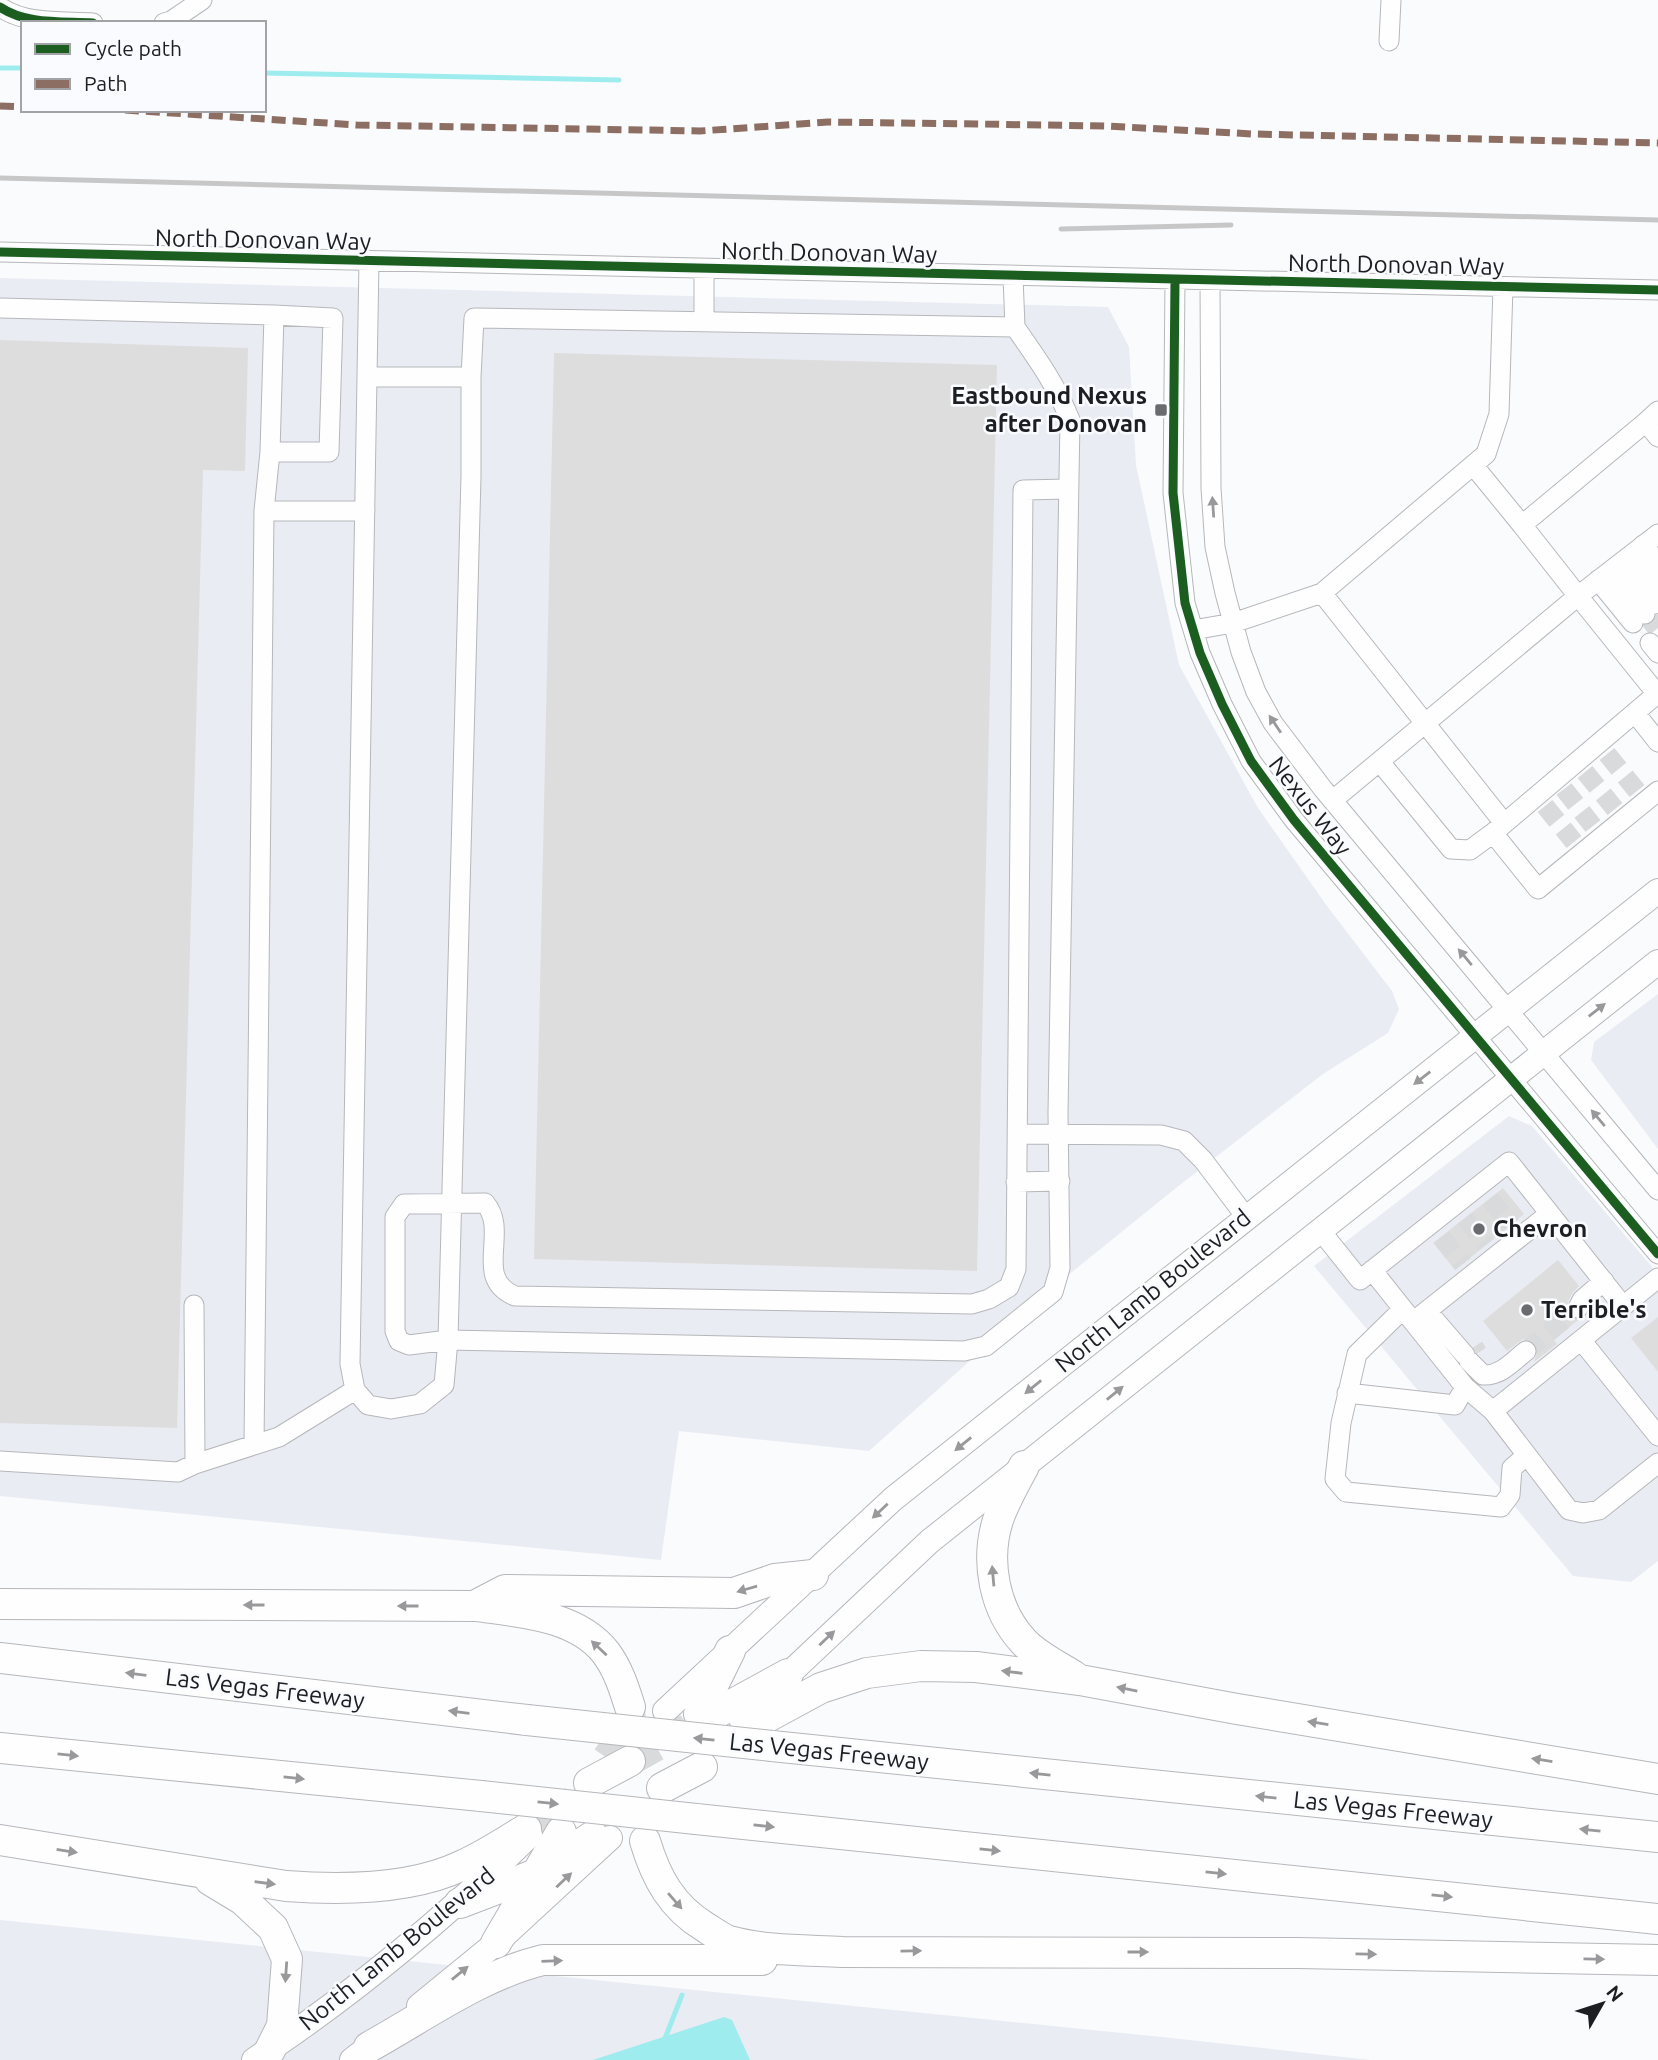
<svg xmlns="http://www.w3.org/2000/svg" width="1658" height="2060" font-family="Ubuntu,sans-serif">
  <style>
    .built { fill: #e9ecf3 }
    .water { fill: #9eecee }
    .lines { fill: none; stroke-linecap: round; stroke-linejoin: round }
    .stream { stroke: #9eecee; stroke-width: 5 }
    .building { fill: #dedddd }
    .minor-tunnel { stroke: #d9dadc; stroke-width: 19; stroke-dasharray: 19 10; stroke-linecap: butt }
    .major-tunnel { stroke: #d9dadc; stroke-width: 24; stroke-dasharray: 24 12; stroke-linecap: butt }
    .highway-tunnel { stroke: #d9dadc; stroke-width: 30; stroke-dasharray: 30 15; stroke-linecap: butt }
    .minor-casing { stroke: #b6b7ba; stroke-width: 21 }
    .major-casing { stroke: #b6b7ba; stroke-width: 26 }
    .highway-casing { stroke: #b6b7ba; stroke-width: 32 }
    .minor { stroke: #fefeff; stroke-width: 19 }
    .major { stroke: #fefeff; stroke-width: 24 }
    .highway { stroke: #fefeff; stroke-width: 30 }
    .rail { stroke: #c7c7c7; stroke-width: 5 }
    .highway-bridge-casing { stroke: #b6b7ba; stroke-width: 32; stroke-linecap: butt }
    .highway-bridge { stroke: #fefeff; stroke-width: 30 }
    .quiet { stroke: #8d6e63; stroke-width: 7; stroke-dasharray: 14 7; stroke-linecap: butt }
    .cycleway-casing { stroke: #f9fbfe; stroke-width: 13 }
    .cycleway { stroke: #1b5e20; stroke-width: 9 }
    .oneway { fill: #99999b }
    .poi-dot { fill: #6a6b6e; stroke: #f9fbfe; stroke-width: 2.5 }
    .labels { text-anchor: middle; stroke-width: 5; stroke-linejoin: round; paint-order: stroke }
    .street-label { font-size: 24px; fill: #1d1e21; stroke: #f9fbfe }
    .poi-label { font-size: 24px; font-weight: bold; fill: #1d1e21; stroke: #f9fbfe; text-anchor: start }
  </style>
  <rect width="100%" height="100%" fill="#fafbfd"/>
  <path class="built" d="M 0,278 L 1108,307 L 1129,347 L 1136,465 L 1179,665 L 1258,808 L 1327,906 L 1392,991 L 1399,1009 L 1388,1033 L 1323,1074 L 1176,1188 L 1046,1293 L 869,1451 L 679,1431 L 661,1560 L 0,1496 Z
    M 1658,994 L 1658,1149 L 1591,1060 L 1594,1042 Z
    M 1509,1116 L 1532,1126 L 1658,1274 L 1658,1561 L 1631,1582 L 1573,1576 L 1314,1266 Z
    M 0,1920 L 1162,2037 L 1371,2060 L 0,2060 Z"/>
  <path class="water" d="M 724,2017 L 732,2020 L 750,2060 L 593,2060 Z"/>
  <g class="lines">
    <path class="stream" d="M 0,68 L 23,68
      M 264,73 L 619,80
      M 664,2041 L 682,1995"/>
  </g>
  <path class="building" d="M 0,340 L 248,348 L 245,471 L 203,470 L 177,1428 L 0,1423 Z
    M 554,353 L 997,365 L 977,1271 L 534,1259 Z
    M 1503,1188 L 1524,1214 L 1455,1270 L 1433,1243 Z
    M 1558,1260 L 1579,1286 L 1571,1295 L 1566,1308 L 1568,1315 L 1578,1320 L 1554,1340 L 1557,1344 L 1534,1362 L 1538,1350 L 1535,1343 L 1523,1339 L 1507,1351 L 1483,1321 Z
    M 1658,1317 L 1658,1372 L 1631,1338 Z"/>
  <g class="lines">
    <path class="minor-tunnel" d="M 1645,614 L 1658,630
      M 1607,754 L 1637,791
      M 1585,772 L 1615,809
      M 1564,789 L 1593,826
      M 1545,806 L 1574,842
      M 1490,1199 L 1511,1225
      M 1465,1218 L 1486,1245
      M 1442,1237 L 1463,1264
      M 1474,1347 L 1478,1353
      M 1526,1351 L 1578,1308"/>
    <path class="major-tunnel" d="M 535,1831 L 573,1797"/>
    <path class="highway-tunnel" d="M 607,1758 L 631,1723 L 630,1710
      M 630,1761 L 688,1728"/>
    <defs>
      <path id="minor" d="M 0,7 C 26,25 63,21 93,23
        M 164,23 L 171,21 L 202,0
        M 1389,41 L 1391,0
        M 0,252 L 1658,290
        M 704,269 L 704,322
        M 1013,276 L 1015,327
        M 1175,280 L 1173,493 L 1185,603 L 1200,653 L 1222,704 L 1251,761 L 1294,820 L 1658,1254
        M 1210,281 L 1211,488 L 1215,547 L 1225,593 L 1241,652 L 1256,692 L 1273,723 L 1323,789 L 1658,1190
        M 0,308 L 274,315 L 270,452 L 264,511 L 254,1445
        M 368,377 L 471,377 L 471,476 L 448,1340 L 444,1385 L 420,1404 L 391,1409 L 368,1405 L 355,1390 L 350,1364 L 369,261
        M 471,377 L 474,318 L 1015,327 C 1036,357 1057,386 1070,420 L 1058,1113 L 1060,1268 L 1053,1292 L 986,1346 L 964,1351 L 448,1340 L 409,1345 L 399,1341 L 395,1331 L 395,1217 L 404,1204 L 485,1203 C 510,1232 472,1278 515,1296 L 972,1304 L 989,1299 L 1009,1287 L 1016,1269 L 1023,490 L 1068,489
        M 1658,411 L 1646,422 L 1658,437
        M 270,452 L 329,452 L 333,318 L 274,315
        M 1473,465 L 1522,525 L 1646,422
        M 264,511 L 365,511
        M 1522,525 L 1578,596 L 1658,534
        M 1643,545 L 1658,563
        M 1632,554 L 1658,585
        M 1622,562 L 1654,604
        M 1609,572 L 1645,614
        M 1598,580 L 1633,623
        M 1322,593 L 1504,823
        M 1193,630 L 1233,623 L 1322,593 L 1486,454 L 1499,414 L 1503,287
        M 1650,643 L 1658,653
        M 1658,693 L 1493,833 L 1538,889 L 1658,791
        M 1635,713 L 1658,742
        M 1380,762 L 1451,849 L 1470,850 L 1493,833
        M 1333,800 L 1578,596 L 1657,694
        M 1017,1134 L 1161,1135 L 1184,1141 L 1203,1160 L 1246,1217
        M 1016,1182 L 1060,1181
        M 1320,1230 L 1360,1280 L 1509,1162 L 1623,1306
        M 1372,1270 L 1465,1387 L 1493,1411
        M 1658,1278 L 1493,1411 L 1569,1510 L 1583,1513 L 1599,1510 L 1658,1463
        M 1578,1308 L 1582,1300 L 1604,1281
        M 1403,1309 L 1357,1354 L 1341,1423 L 1335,1479 L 1346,1492 L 1501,1507 L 1510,1495 L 1512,1468 L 1526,1456
        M 1427,1311 L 1465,1355
        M 1414,1321 L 1549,1214
        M 1581,1340 L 1658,1436
        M 1469,1361 L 1483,1375 C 1501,1376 1512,1362 1526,1351
        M 1347,1393 L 1455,1405 L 1465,1387
        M 0,1461 L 178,1472 L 195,1464 L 194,1305
        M 195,1464 L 279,1437 L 355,1390"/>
      <path id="major" d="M 665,1711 L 893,1499 L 1658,891
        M 741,1719 L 930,1541 L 1658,962
        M 419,2006 L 496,1943 L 610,1838
        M 254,2060 C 352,1995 446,1917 530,1835
        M 352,2060 L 383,2036"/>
      <path id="highway" d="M 1024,1466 C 1015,1483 1004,1502 998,1520 C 985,1561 994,1610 1024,1642 C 1037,1656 1058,1666 1074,1676
        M 480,1603 L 505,1590 L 734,1593 L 775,1579 L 813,1575
        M 0,1604 L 476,1606 C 519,1612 577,1615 606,1653 C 618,1669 624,1688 630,1707
        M 0,1658 L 527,1720
        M 699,1714 L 730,1651
        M 713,1715 L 788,1674
        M 760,1721 L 821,1688 L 867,1673 L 921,1666 L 976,1667 L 1080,1680 L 1237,1709 L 1658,1779
        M 772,1746 L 1658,1837
        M 0,1748 L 481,1796
        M 589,1783 L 630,1761
        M 662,1788 L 702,1767
        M 696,1819 L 1658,1919
        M 0,1840 L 286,1886 C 340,1890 410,1890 461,1866 C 484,1856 505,1842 526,1829
        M 645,1841 C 656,1878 672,1907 705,1927 C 713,1932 721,1938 729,1941 C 765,1951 805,1950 842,1952 L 1298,1953 L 1658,1960
        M 210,1880 L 243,1900 L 273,1928 L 287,1959 L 282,2026 L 270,2050
        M 460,1903 L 536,1874 L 593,1836
        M 496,1943 L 561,1832
        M 369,2047 C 425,2016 481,1975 543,1960 L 762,1960"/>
    </defs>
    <use href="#minor" class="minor-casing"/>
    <use href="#major" class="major-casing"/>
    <use href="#highway" class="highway-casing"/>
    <use href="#minor" class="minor"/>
    <use href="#major" class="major"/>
    <use href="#highway" class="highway"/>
    <path class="rail" d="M 0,178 L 1658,220
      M 1061,229 L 1231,225"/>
    <defs>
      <path id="highway-bridge" d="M 527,1720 L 772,1746
        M 481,1796 L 696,1819"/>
    </defs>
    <use href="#highway-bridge" class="highway-bridge-casing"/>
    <use href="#highway-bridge" class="highway-bridge"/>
    <path class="quiet" d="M 0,106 L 23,107
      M 125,110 L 357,125 L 700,131 L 828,122 L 977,124 L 1107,126 L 1253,134 L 1658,143"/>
    <defs>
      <path id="cycleway" d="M 0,7 C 26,25 63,21 93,23
        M 0,252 L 1658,290
        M 1175,280 L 1173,493 L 1185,603 L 1200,653 L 1222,704 L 1251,761 L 1294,820 L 1658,1254"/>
    </defs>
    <use href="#cycleway" class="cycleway-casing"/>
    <use href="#cycleway" class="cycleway"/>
  </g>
  <defs><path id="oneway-solid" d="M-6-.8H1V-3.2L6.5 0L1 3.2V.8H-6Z" transform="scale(1.75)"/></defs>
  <g class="oneway">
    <use href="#oneway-solid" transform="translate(1213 507) rotate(-94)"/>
    <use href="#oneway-solid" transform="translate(1275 724) rotate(-124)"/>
    <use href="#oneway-solid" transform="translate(1465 957) rotate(-130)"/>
    <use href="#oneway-solid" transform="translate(1597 1010) rotate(-38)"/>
    <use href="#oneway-solid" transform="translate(1422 1078) rotate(142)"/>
    <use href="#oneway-solid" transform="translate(1598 1118) rotate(-130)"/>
    <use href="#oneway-solid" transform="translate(1033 1387) rotate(141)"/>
    <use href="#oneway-solid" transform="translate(1115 1393) rotate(-39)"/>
    <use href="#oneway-solid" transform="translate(963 1444) rotate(141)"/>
    <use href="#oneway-solid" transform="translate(880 1511) rotate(137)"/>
    <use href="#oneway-solid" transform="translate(993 1576) rotate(-95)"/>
    <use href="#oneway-solid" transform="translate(747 1589) rotate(164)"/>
    <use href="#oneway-solid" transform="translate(254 1605) rotate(-180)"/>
    <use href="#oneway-solid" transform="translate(408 1606) rotate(-180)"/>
    <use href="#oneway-solid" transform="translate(827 1638) rotate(-43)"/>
    <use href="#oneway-solid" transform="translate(599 1648) rotate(-137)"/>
    <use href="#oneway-solid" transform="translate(1012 1672) rotate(-173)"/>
    <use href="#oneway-solid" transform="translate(136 1674) rotate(-173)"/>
    <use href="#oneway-solid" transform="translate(1127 1689) rotate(-169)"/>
    <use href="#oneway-solid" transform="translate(459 1712) rotate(-173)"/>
    <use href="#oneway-solid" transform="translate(1318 1723) rotate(-171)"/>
    <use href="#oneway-solid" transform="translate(704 1739) rotate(-174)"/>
    <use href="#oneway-solid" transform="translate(68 1755) rotate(6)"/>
    <use href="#oneway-solid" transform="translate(1542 1760) rotate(-171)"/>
    <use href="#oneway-solid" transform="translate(1040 1774) rotate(-174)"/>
    <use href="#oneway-solid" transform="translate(294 1778) rotate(6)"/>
    <use href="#oneway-solid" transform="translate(1266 1797) rotate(-174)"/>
    <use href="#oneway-solid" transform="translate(548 1803) rotate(6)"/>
    <use href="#oneway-solid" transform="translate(764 1826) rotate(6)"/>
    <use href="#oneway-solid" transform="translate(1590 1830) rotate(-174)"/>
    <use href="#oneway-solid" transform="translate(990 1850) rotate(6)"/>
    <use href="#oneway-solid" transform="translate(67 1851) rotate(9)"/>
    <use href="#oneway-solid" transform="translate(1216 1873) rotate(6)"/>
    <use href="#oneway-solid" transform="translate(564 1880) rotate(-43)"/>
    <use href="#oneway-solid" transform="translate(265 1883) rotate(8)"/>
    <use href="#oneway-solid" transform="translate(1442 1896) rotate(6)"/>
    <use href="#oneway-solid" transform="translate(675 1901) rotate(49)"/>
    <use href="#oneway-solid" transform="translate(911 1951) rotate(-1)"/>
    <use href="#oneway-solid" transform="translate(1138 1952)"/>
    <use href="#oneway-solid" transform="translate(1366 1954) rotate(1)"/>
    <use href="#oneway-solid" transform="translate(1594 1959) rotate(1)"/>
    <use href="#oneway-solid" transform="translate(552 1961) rotate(-2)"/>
    <use href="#oneway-solid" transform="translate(286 1972) rotate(94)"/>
    <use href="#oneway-solid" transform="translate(460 1973) rotate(-39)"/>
  </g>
  <g class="poi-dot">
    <rect x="1154" y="403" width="14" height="14" rx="3.5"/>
    <circle cx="1479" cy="1229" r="7"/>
    <circle cx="1527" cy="1310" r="7"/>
  </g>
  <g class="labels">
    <g class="street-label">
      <text transform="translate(263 240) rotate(1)" y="8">North Donovan Way</text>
      <text transform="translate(829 253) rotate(1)" y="8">North Donovan Way</text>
      <text transform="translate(1396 265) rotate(1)" y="8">North Donovan Way</text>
      <text transform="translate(1310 806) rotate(52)" y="8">Nexus Way</text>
      <text transform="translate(1153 1291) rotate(-39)" y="8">North Lamb Boulevard</text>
      <text transform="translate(265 1689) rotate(7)" y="8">Las Vegas Freeway</text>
      <text transform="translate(829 1752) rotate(6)" y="8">Las Vegas Freeway</text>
      <text transform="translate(1393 1810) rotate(6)" y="8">Las Vegas Freeway</text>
      <text transform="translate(397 1949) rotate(-39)" y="8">North Lamb Boulevard</text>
    </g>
    <g class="poi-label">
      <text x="1147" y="404" text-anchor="end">Eastbound Nexus<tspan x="1147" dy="28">after Donovan</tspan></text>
      <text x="1493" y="1237">Chevron</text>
      <text x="1541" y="1318">Terrible's</text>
    </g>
  </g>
  <rect x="21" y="21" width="245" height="91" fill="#f9fbfe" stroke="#a1a3a6" stroke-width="2"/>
  <rect x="35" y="44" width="35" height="10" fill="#1b5e20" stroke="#a1a3a6" stroke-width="2"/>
  <text x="84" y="56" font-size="21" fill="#1d1e21">Cycle path</text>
  <rect x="35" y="79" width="35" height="10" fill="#8d6e63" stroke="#a1a3a6" stroke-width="2"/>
  <text x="84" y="91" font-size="21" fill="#1d1e21">Path</text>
  <g transform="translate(1602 2004) rotate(51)" stroke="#f9fbfe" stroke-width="5" paint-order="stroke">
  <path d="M0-5L12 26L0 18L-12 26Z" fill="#1d1e21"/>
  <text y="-10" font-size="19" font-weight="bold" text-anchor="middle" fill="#1d1e21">N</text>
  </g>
</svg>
